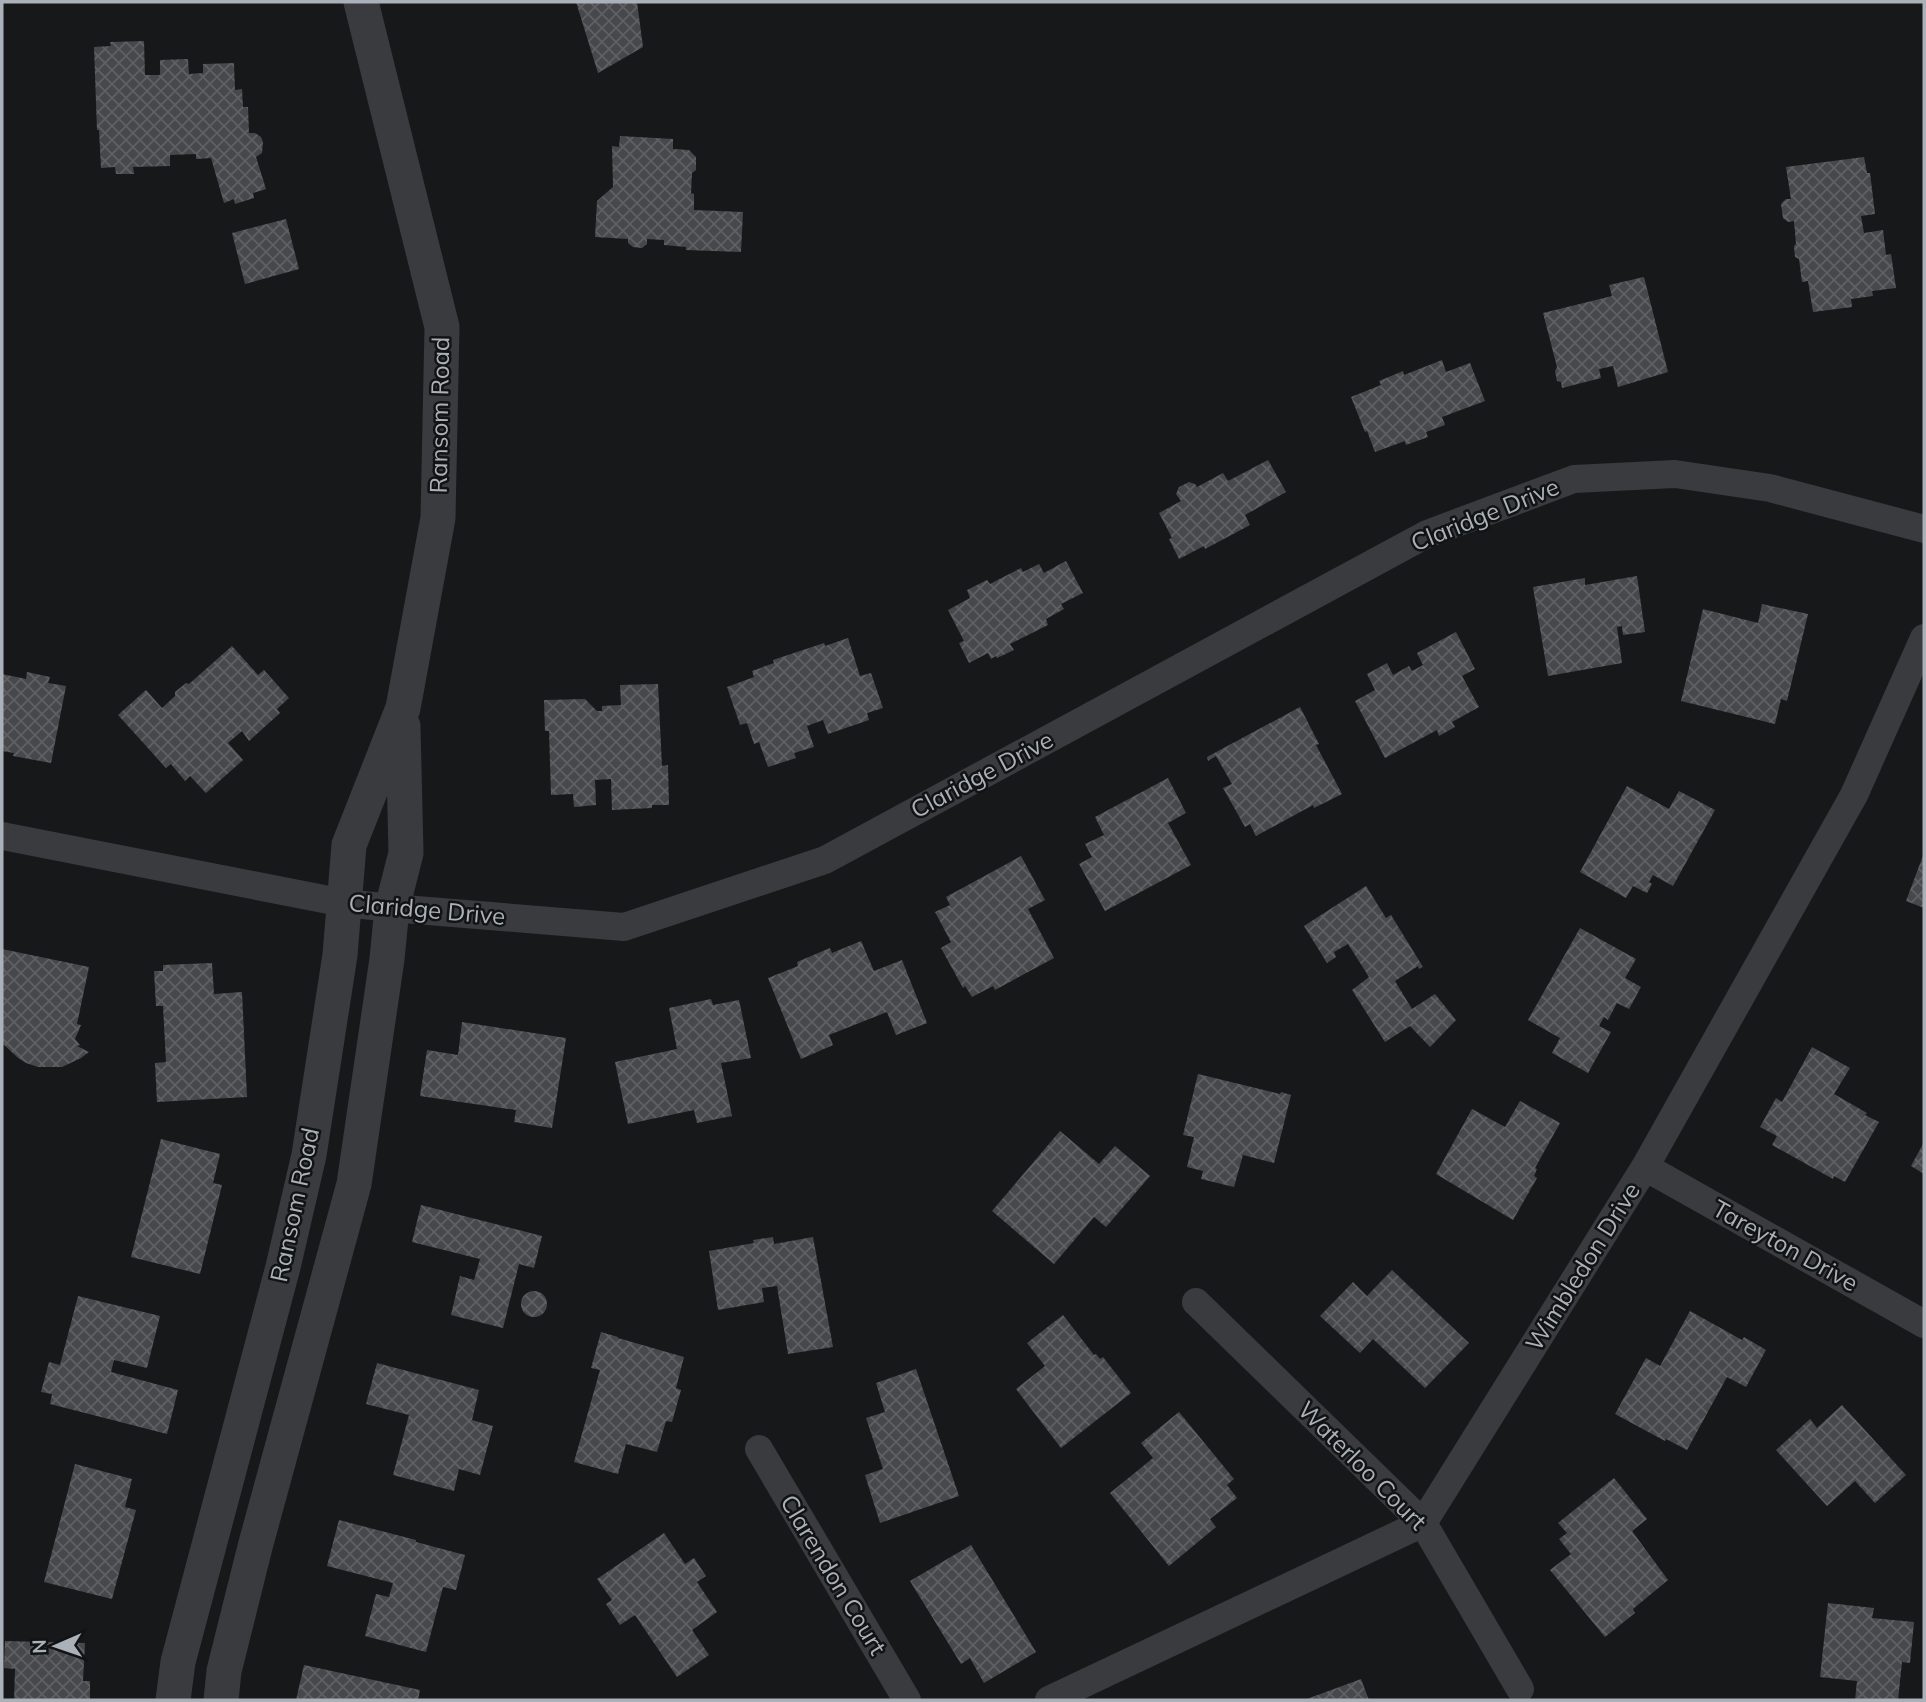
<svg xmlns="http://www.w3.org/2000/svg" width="1926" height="1702" font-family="Mulish,sans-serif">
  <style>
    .building { fill: url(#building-cross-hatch) }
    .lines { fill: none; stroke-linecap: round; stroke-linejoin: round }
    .minor { stroke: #393b3e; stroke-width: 28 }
    .tertiary { stroke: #393b3e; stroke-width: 35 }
    .labels { text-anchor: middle; stroke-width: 5; stroke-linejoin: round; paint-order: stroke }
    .street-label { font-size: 24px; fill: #aab1b8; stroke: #121314 }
  </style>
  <defs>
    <pattern id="building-cross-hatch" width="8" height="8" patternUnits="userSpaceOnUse" patternTransform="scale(1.75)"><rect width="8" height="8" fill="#46484c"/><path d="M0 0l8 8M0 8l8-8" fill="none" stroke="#5e6064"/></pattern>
  </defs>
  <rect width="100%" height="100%" fill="#171819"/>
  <path class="building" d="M 576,2 L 637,2 L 643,47 L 598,73 Z
    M 144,41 L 145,75 L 160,75 L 160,60 L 188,59 L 189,74 L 203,73 L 203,64 L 234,63 L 235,90 L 242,89 L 243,107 L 248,107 L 249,133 L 255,133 L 261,137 L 263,142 L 262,153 L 256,157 L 266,189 L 253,193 L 254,198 L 235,204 L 234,199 L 224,203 L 211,158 L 196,159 L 196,154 L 170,155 L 170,166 L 133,167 L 134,174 L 116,174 L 115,167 L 101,168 L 99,130 L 97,130 L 94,47 L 111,46 L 110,42 Z
    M 620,136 L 673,139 L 673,149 L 689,150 L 696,157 L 696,170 L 692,173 L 691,193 L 694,194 L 694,210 L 743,212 L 741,252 L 686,250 L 686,247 L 664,245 L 664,240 L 647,239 L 647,244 L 642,248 L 633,247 L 628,243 L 628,239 L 595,237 L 597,201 L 613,187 L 612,146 L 619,147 Z
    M 1864,157 L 1867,173 L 1870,173 L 1875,214 L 1861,216 L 1864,233 L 1883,230 L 1886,255 L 1891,254 L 1896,288 L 1872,291 L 1873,296 L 1851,299 L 1852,307 L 1813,312 L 1808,281 L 1802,282 L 1799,259 L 1795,257 L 1794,246 L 1796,244 L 1794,221 L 1788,222 L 1783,218 L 1781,204 L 1786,199 L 1791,199 L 1786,167 Z
    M 286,219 L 299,269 L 245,284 L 232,233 Z
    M 1644,277 L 1668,372 L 1618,387 L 1613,366 L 1599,369 L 1601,378 L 1562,388 L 1561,382 L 1557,381 L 1555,371 L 1557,367 L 1543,313 L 1612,296 L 1609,285 Z
    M 1442,360 L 1446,372 L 1470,363 L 1485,401 L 1442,417 L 1445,425 L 1426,432 L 1428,437 L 1406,445 L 1405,441 L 1375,452 L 1367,431 L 1365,432 L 1351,397 L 1381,385 L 1379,381 L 1403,371 L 1404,375 Z
    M 1268,460 L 1286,492 L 1245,515 L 1250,525 L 1205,549 L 1204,546 L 1179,559 L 1169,539 L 1172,538 L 1159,513 L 1181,501 L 1176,494 L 1179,487 L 1189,482 L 1195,484 L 1197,487 L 1223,473 L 1228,481 Z
    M 1066,561 L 1083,593 L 1061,604 L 1064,609 L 1046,619 L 1048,625 L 1010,644 L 1014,650 L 997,658 L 996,656 L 991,659 L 988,653 L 969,663 L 959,643 L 964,641 L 948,610 L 970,598 L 967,590 L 987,580 L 990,584 L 1021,568 L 1023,572 L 1039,564 L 1044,573 Z
    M 1637,576 L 1645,632 L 1623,635 L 1622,626 L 1617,627 L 1622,663 L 1548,676 L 1533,587 L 1585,578 L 1585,585 Z
    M 1762,604 L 1808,614 L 1787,701 L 1781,699 L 1775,724 L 1681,701 L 1703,609 L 1758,623 Z
    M 1456,632 L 1475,669 L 1462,676 L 1479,707 L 1452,722 L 1455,727 L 1439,736 L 1437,730 L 1385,758 L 1355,701 L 1375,690 L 1367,674 L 1387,663 L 1393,675 L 1409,666 L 1412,671 L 1423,665 L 1417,653 Z
    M 848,638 L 860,676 L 871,673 L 883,708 L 867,713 L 869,720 L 828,734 L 823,720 L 807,726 L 814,747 L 794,753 L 796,758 L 768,767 L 759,742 L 754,744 L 747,723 L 740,725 L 727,687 L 754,677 L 752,671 L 774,663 L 773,660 L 824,643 L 825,646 Z
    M 232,646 L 258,675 L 264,670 L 289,698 L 277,709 L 280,713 L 249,741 L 242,731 L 228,743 L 243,760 L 206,793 L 190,776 L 185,781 L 171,764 L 166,768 L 118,715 L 146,690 L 162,708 L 175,696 L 175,692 L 186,683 L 189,684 Z
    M 27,672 L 50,677 L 48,683 L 66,686 L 51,763 L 13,756 L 14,753 L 2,751 L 2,674 L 26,679 Z
    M 658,684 L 662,766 L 668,765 L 669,805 L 652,805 L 652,808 L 612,810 L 611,779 L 595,780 L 596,805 L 574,807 L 573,794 L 551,795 L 549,731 L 545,731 L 544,700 L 585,699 L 597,711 L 602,711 L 602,706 L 621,705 L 620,685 Z
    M 1300,707 L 1319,744 L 1316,745 L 1342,794 L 1314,808 L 1313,805 L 1256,836 L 1250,824 L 1245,827 L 1223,788 L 1232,784 L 1216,756 L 1208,761 L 1207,757 Z
    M 1168,778 L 1186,813 L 1168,823 L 1191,865 L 1105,911 L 1079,864 L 1092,857 L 1085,844 L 1104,835 L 1095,817 Z
    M 1627,786 L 1669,809 L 1679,791 L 1715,810 L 1673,886 L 1653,875 L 1649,882 L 1652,884 L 1647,893 L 1633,886 L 1626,898 L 1580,872 Z
    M 1924,853 L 1924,908 L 1906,901 Z
    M 1021,856 L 1045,900 L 1028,909 L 1054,958 L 995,990 L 993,986 L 972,997 L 965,986 L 963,988 L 941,948 L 951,942 L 935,912 L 950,905 L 946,897 Z
    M 1366,886 L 1386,918 L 1391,915 L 1423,967 L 1419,969 L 1418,966 L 1395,981 L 1412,1009 L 1435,994 L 1456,1020 L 1430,1047 L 1410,1026 L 1385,1042 L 1352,990 L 1369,977 L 1348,944 L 1334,952 L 1336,957 L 1327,963 L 1304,926 Z
    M 1580,928 L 1636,959 L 1625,978 L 1641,987 L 1629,1009 L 1617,1003 L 1608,1020 L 1604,1017 L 1599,1026 L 1611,1032 L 1588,1073 L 1552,1053 L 1560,1038 L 1528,1020 Z
    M 861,941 L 874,971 L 902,960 L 927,1023 L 896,1035 L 887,1012 L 829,1035 L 833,1045 L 801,1059 L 768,978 L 798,966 L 797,962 L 830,948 L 832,953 Z
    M 2,949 L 89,967 L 77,1024 L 81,1025 L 75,1039 L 80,1045 L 77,1046 L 89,1052 L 81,1058 L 62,1067 L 38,1067 L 26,1063 L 17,1057 L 2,1043 Z
    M 212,963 L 214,994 L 242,992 L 247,1097 L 157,1102 L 155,1063 L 166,1062 L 163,1006 L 156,1006 L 154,971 L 163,971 L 163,965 Z
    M 711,999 L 713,1005 L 739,1000 L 751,1058 L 721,1063 L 732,1116 L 697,1123 L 694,1110 L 628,1124 L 615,1062 L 677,1049 L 669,1008 Z
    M 462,1022 L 566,1038 L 552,1128 L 514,1122 L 516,1110 L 420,1096 L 427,1050 L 458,1055 Z
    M 1812,1047 L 1850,1068 L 1834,1094 L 1867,1113 L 1865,1115 L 1879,1122 L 1845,1182 L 1834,1176 L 1833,1179 L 1772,1145 L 1777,1136 L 1760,1127 L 1776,1098 L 1782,1102 Z
    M 1198,1074 L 1280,1094 L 1281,1092 L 1291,1095 L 1274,1163 L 1243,1155 L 1234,1187 L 1201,1179 L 1203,1171 L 1187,1167 L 1194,1137 L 1183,1135 Z
    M 1520,1101 L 1560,1123 L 1535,1168 L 1537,1169 L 1534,1176 L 1537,1178 L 1513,1220 L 1436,1174 L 1472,1109 L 1505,1127 Z
    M 1060,1131 L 1099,1164 L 1115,1146 L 1150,1176 L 1106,1227 L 1094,1217 L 1054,1264 L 992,1211 Z
    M 161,1139 L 220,1154 L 213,1183 L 222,1185 L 200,1274 L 131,1257 Z
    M 1924,1142 L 1924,1174 L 1911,1166 Z
    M 421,1205 L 542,1236 L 534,1268 L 519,1264 L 503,1328 L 451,1315 L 460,1276 L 474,1280 L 480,1259 L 412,1242 Z
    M 773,1237 L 774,1244 L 813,1237 L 833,1347 L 788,1354 L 777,1286 L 762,1288 L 764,1302 L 718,1310 L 709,1251 L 754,1243 L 753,1240 Z
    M 1392,1270 L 1469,1343 L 1425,1388 L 1373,1339 L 1360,1353 L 1320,1316 L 1353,1282 L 1367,1296 Z
    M521 1304a13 13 0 1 1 26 0a13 13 0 1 1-26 0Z
    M 78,1296 L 160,1316 L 147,1368 L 114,1360 L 111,1372 L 178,1390 L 167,1434 L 50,1404 L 52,1394 L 41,1392 L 49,1362 L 60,1365 Z
    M 1690,1311 L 1742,1340 L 1744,1337 L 1766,1350 L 1746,1387 L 1727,1377 L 1687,1450 L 1666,1439 L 1665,1441 L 1615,1414 L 1646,1358 L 1660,1366 Z
    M 1063,1315 L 1094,1355 L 1096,1354 L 1100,1359 L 1103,1357 L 1131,1393 L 1061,1448 L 1016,1389 L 1045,1366 L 1027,1343 Z
    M 601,1332 L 618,1337 L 618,1338 L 684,1357 L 676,1388 L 681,1390 L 672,1422 L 666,1421 L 657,1452 L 626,1444 L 618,1474 L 574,1462 L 600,1370 L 591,1368 Z
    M 377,1363 L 479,1390 L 472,1420 L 493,1426 L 480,1475 L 459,1469 L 454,1491 L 393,1475 L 409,1415 L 366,1404 Z
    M 916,1369 L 959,1496 L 880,1523 L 865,1475 L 883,1469 L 866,1418 L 885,1412 L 876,1383 Z
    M 1842,1405 L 1906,1475 L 1875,1503 L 1855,1481 L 1827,1506 L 1776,1450 L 1810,1419 L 1817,1428 Z
    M 1179,1412 L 1234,1479 L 1227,1485 L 1237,1498 L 1210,1519 L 1216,1527 L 1169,1566 L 1110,1493 L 1153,1458 L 1141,1443 Z
    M 75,1464 L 132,1479 L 125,1507 L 136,1510 L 112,1599 L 44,1582 Z
    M 1614,1478 L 1647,1519 L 1632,1531 L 1668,1580 L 1633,1609 L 1635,1613 L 1605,1637 L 1550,1570 L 1571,1554 L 1559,1539 L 1567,1533 L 1558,1523 Z
    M 339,1520 L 416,1540 L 416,1542 L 465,1555 L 456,1590 L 443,1587 L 426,1652 L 365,1636 L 376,1594 L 389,1597 L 393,1583 L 327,1566 Z
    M 664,1533 L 685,1564 L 694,1558 L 706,1576 L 697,1582 L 717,1612 L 692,1630 L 709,1655 L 677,1677 L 635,1615 L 620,1625 L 606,1604 L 612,1600 L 597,1579 Z
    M 971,1545 L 1036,1652 L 984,1683 L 970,1658 L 961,1664 L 910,1581 Z
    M 1828,1603 L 1874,1608 L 1872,1618 L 1914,1622 L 1910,1663 L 1902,1662 L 1898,1700 L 1855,1700 L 1857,1681 L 1820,1677 Z
    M 5,1641 L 85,1643 L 83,1681 L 90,1681 L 90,1700 L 14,1700 L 15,1669 L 4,1668 Z
    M 304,1665 L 420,1690 L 418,1700 L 296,1700 Z
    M 1361,1679 L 1369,1700 L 1304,1700 Z"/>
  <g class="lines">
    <path class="minor" d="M 2,836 L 344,903 L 392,908 L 624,927 L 825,860 L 1427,534 L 1574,479 L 1675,474 L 1770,488 L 1924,529
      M 1645,1167 L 1924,1324
      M 1196,1302 L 1423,1523 L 1520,1689
      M 759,1449 L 907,1700
      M 1049,1700 L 1423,1523 L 1645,1167 L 1854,795 L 1924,638"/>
    <path class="tertiary" d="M 173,1700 L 178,1662 L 283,1267 L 309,1155 L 340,955 L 349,845 L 403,708 L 438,518 L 442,327 L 361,2
      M 221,1700 L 224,1671 L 255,1547 L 354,1184 L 387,959 L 392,908 L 406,853 L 403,726"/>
  </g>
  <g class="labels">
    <g class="street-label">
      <text transform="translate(440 415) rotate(-89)" y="8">Ransom Road</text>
      <text transform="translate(1485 515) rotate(-22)" y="8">Claridge Drive</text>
      <text transform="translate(982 775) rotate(-28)" y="8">Claridge Drive</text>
      <text transform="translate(427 910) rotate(5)" y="8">Claridge Drive</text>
      <text transform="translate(295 1205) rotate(-78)" y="8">Ransom Road</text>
      <text transform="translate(1785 1246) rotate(29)" y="8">Tareyton Drive</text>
      <text transform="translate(1583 1267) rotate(-58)" y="8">Wimbledon Drive</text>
      <text transform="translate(1362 1466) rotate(45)" y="8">Waterloo Court</text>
      <text transform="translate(833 1575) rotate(59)" y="8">Clarendon Court</text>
    </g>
  </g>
  <rect width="1926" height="1702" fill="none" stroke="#aab1b8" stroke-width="7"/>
  <g transform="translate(56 1646) rotate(268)" stroke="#121314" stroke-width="5" paint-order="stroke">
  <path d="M0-5L12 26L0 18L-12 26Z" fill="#aab1b8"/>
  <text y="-10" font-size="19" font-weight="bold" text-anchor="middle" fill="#aab1b8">N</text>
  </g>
</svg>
